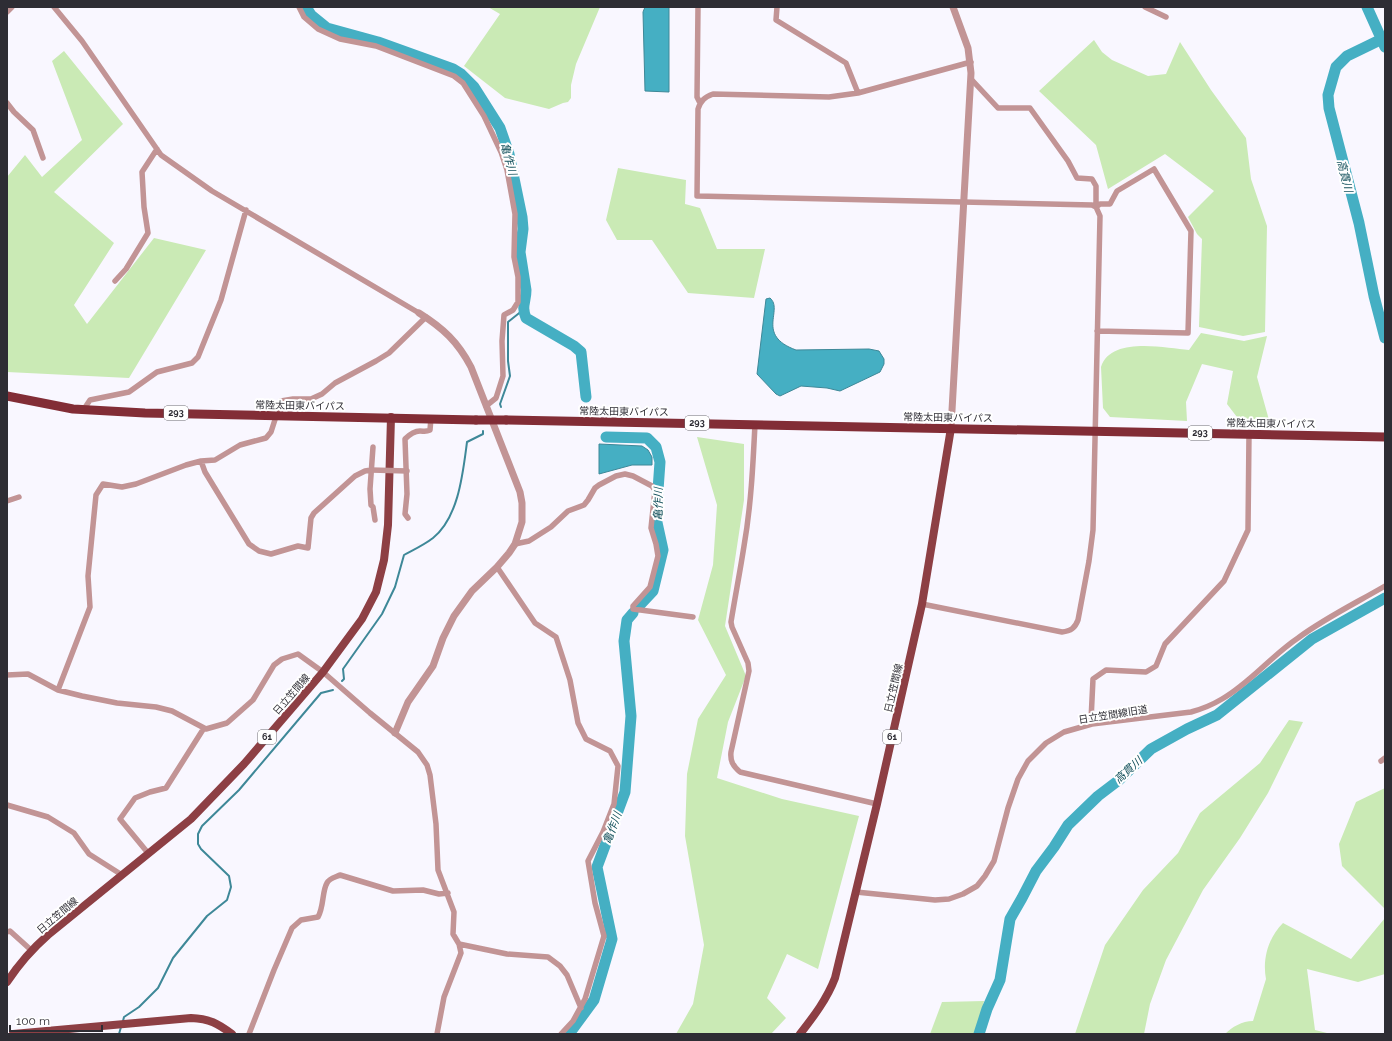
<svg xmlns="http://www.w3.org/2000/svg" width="1392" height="1041" font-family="Raleway,'Noto Sans JP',sans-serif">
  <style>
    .green { fill: #caeab5 }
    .water { fill: #45afc3; stroke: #3e8898 }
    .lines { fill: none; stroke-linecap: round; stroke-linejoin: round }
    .stream { stroke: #3e8898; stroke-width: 2 }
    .river { stroke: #45afc3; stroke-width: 11 }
    .minor { stroke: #c29495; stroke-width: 5.5 }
    .tertiary { stroke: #c29495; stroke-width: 7 }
    .primary { stroke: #8d3f44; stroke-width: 8 }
    .trunk { stroke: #822d36; stroke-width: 9 }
    .minor-bridge { stroke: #c29495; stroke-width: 5.5 }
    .trunk-bridge { stroke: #822d36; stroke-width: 9 }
    .labels { text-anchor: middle; stroke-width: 4; stroke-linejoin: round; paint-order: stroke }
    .shield { fill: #fff; stroke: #6d6c71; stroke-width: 1 }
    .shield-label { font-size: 9px; font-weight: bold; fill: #2e2d34 }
    .street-label { font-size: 10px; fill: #2e2d34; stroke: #fff }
    .water-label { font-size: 11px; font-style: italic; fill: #15525d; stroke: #fff }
  </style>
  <rect width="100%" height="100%" fill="#f9f7ff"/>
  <path class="green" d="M 488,7 L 600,7 L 576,64 L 571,85 L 571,98 L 568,102 L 563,103 L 549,109 L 505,98 L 464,66 L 500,14 Z
    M 1094,40 L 1102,52 L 1112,60 L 1148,76 L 1166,74 L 1180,42 L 1211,90 L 1246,138 L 1251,179 L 1267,226 L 1265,332 L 1243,336 L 1199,327 L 1202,239 L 1197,234 L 1188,217 L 1214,191 L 1165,154 L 1108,189 L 1096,145 L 1039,91 Z
    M 64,51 L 123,124 L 54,192 L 114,243 L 74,305 L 87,324 L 154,238 L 206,250 L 129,378 L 7,372 L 7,177 L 25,155 L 42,177 L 82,140 L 52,61 Z
    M 618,168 L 686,180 L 685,204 L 700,208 L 717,249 L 765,249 L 754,298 L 688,293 L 652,240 L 617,240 L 606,220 Z
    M 1201,333 L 1244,341 L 1267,336 L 1257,377 L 1269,420 L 1240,421 L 1227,404 L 1233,371 L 1202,364 L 1186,402 L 1187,421 L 1110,417 L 1103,408 L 1101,367 C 1111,336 1165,348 1189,350 Z
    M 697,437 L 744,444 L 744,500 L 725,626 L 746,676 L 728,722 L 717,778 L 782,799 L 859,816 L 818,969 L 787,954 L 767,998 L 786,1018 L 771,1034 L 676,1034 L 693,1004 L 704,945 L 685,836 L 687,774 L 698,719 L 726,675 L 698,620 L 713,565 L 717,505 Z
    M 1289,720 L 1303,722 L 1268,793 L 1240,838 L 1203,890 L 1166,960 L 1150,1004 L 1144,1034 L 1075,1034 L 1105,945 L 1143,890 L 1178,853 L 1200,813 L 1260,763 Z
    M 1385,788 L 1385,909 L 1342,866 L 1339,844 L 1356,802 Z
    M 1385,918 L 1385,974 L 1358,982 L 1307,969 L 1315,1030 L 1331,1034 L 1225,1034 C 1232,1027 1242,1021 1253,1021 L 1266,979 C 1262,958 1269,937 1283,923 L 1351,959 Z
    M 984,1001 L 977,1034 L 930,1034 L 942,1002 Z"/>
  <path class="water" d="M 645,7 L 669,7 L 669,92 L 645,91 L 643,12 Z
    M 770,298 C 784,310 755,335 796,350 L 869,349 L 879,351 L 884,359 L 884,364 L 880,372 L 840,391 L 827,388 L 801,386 L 780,396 L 776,394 L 757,374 L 766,299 Z
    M 599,444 L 642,446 L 648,450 L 652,457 L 652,465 L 632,465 L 599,474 Z"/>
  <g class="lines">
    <path class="stream" d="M 1384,333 L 1385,333
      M 501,407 L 500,404 L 510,376 L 508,361 L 508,322 L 523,310
      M 342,681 L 344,679 L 343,669 L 382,614 L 395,587 L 404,555 C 413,550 424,545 433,538 C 459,517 463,472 467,442 L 483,434 L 483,431
      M 123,1021 L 124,1017 L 139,1007 L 158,988 L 173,958 L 207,916 L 227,900 L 231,887 L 229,876 L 201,849 L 198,844 L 198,834 L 202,826 L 239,790 L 321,693 L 333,690
      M 119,1034 L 121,1027"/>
    <path class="river" d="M 306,7 L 311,15 L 327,28 L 378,42 L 453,69 L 461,74 L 474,87 L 500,128 L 509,154 L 522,217 L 523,229 L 520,252 L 526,290 C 526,302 521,306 526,318 L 574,346 L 581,352 L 586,397
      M 1367,7 L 1385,47
      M 1382,39 L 1347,56 L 1336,67 L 1328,95 L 1329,108 L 1359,223 L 1374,296 L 1385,338
      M 606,437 L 647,438 L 656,447 L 660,462 L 656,518 L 663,550 L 653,591 L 638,607
      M 569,1034 L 594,1000 L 612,939 L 597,867 L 625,792 L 631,716 L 624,641 L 627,620 L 633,613
      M 979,1034 L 987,1009 L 1000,980 L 1010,919 L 1022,898 L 1036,871 L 1054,847 L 1068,825 L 1098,796 L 1119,780 L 1151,749 L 1187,729 L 1217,715 L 1312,639 L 1385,598"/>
    <path class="minor" d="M 54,7 L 82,41 L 161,155 L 212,191 L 419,313
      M 299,7 L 304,17 L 318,29 L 340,39 L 376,46 L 454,76 L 463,83 L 484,116 L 501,152 L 507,170 L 515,214 L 514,257 L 518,277 L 518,302 L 513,310 L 504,315 L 502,341 L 503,376 L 496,398 L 486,406
      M 698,7 L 697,97 L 700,103
      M 777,7 L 776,20 L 846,63 L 858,93
      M 1145,7 L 1166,17
      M 7,12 L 12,7
      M 971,62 L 858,93 L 829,97 L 713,94 C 705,97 701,100 698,109 L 697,196 L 1092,205 L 1096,207
      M 7,103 L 14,112 L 33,130 L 43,158
      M 1096,207 L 1100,204 L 1110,204 L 1117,191 L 1154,169 L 1191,231 L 1188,333 L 1097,331
      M 115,281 L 126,269 L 148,233 L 144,207 L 142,172 L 157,149
      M 84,409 L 90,400 L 129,392 L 157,372 L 192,363 L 198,357 L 221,300 L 246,210
      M 755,424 C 753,465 751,506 744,546 C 740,572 735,597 731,622 L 732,627 L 748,663 L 749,671 L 731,752 C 730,761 733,766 740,772 L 877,804
      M 373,447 L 370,489 L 371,505 L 373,507 L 375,520
      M 201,461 L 205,472 L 249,544 L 259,551 L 271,554 L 298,546 L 308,548 L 311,518 L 314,513 L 355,476 L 365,471 L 371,470
      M 7,501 L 19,497
      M 408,518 L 405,514 L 407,494 L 405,439 C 409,435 414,431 420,431 C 424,431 426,432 430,430 L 431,418
      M 515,544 L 529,541 L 551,527 L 568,511 L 584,505 L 588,500 L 595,488 L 599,485 L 616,476 L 625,474 L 633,476 L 652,486 L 655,490 L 651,528 L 656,544 L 658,556 L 650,587 L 633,606 L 633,609 L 693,617
      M 497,567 L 535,623 L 556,637 L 570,680 L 578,723 L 586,739 L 610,751 L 618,766 L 614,804 L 603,832 L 588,861 L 595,903 L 604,936 L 585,999 L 573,1021 L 561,1034
      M 922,604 L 1062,632 C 1071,631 1075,628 1078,620 L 1089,561 L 1093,530 L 1100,216 L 1096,207 L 1096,186 L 1092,179 L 1077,178 L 1068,161 L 1030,108 L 998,108 L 971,79
      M 7,675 L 28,674 L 58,690 L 82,696 L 117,703 L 156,707 L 172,711 L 206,729 L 227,723 L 253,700 L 274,665 L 282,659 L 298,654 L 323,672 L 370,713 L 418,752 L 427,765 L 430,775 L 436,824 L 438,870 L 454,912 L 453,934 L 459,944 L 461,953 L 444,997 L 437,1034
      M 58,690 L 90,607 L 88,576 L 96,495 L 103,484 L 122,487 L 136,484 L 186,465 L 201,461 L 215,460 L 240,445 L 266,438 L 271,432 L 281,401 L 293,399 L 311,399 L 322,394 L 335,383 L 376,361 L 389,353 L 426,317
      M 1092,724 L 1091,720 L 1093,679 L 1106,670 L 1146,672 L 1156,666 L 1165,644 L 1224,581 L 1248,530 L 1249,434
      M 1381,761 L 1385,758
      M 7,805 L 48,817 L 74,833 L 89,854 L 122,875
      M 148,853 L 120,819 L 135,798 L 150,792 L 166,788 L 204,728
      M 856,892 L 935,900 L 949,899 L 963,894 L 977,886 L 985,876 L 994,861 L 1008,808 L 1018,779 L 1028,761 L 1046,743 L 1064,732 L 1092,724 L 1191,712 C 1202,709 1212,705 1222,699 C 1250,683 1271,656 1298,638 C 1325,618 1356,603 1385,586
      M 7,932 L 10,931 L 31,950
      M 459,944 L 507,954 L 548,957 L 560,966 L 567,975 L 581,1008
      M 249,1034 L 274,970 L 292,928 L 301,920 L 318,917 C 324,907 322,891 327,883 C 329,878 336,877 340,875 L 393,891 L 423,890 L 439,894 L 448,893"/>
    <path class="tertiary" d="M 951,428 L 971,73 L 968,48 L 953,7
      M 395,733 L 408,702 L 433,666 L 443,638 L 454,616 L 472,591 L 497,567 L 509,553 L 515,544 L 522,522 L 522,503 L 520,492 L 471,367 C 458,342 443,328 419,313"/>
    <path class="primary" d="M 7,982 C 19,964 32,949 48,935 L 191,819 L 244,764 L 323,672 L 362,619 L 376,592 L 384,560 L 388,525 L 391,417
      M 13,1034 L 191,1018 C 210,1019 217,1023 232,1034
      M 800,1034 C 814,1016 827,999 835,978 L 877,804 L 922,604 L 951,428"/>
    <path class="trunk" d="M 7,396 L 73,409 L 145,413 L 476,420
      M 506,420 L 1385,437"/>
    <path class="minor-bridge" d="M 371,470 L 407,471"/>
    <path class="trunk-bridge" d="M 476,420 L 506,420"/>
  </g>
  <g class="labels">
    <g class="shield">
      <rect x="164" y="406" width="24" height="14" rx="3"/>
      <rect x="685" y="416" width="24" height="14" rx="3"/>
      <rect x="1188" y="426" width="24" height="14" rx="3"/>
      <rect x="258" y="730" width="18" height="14" rx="3"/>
      <rect x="883" y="730" width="18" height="14" rx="3"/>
    </g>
    <g class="shield-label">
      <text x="176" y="416">293</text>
      <text x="697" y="426">293</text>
      <text x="1200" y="436">293</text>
      <text x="267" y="740">61</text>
      <text x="892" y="740">61</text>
    </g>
    <g class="street-label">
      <text transform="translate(300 405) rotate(1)" y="4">常陸太田東バイパス</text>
      <text transform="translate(624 411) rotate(1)" y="4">常陸太田東バイパス</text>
      <text transform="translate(948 417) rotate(1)" y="4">常陸太田東バイパス</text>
      <text transform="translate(1271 423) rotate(1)" y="4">常陸太田東バイパス</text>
      <text transform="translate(893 688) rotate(-77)" y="4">日立笠間線</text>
      <text transform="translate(291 694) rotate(-49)" y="4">日立笠間線</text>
      <text transform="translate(1113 714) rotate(-9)" y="4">日立笠間線旧道</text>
      <text transform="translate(57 915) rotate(-40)" y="4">日立笠間線</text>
    </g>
    <g class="water-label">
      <text transform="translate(509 159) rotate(75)" y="4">亀作川</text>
      <text transform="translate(1345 176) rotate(76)" y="4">高貫川</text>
      <text transform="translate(658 504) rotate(-89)" y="4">亀作川</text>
      <text transform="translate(1128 770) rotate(-42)" y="4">高貫川</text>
      <text transform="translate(612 828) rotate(-70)" y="4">亀作川</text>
    </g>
  </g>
  <rect width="1392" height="1041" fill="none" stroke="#2e2d34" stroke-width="16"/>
  <path d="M10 1025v6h92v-6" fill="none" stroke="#2e2d34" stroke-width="2"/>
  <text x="16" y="1025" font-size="12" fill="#2e2d34" stroke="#ffffff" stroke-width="3" paint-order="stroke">100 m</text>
</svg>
